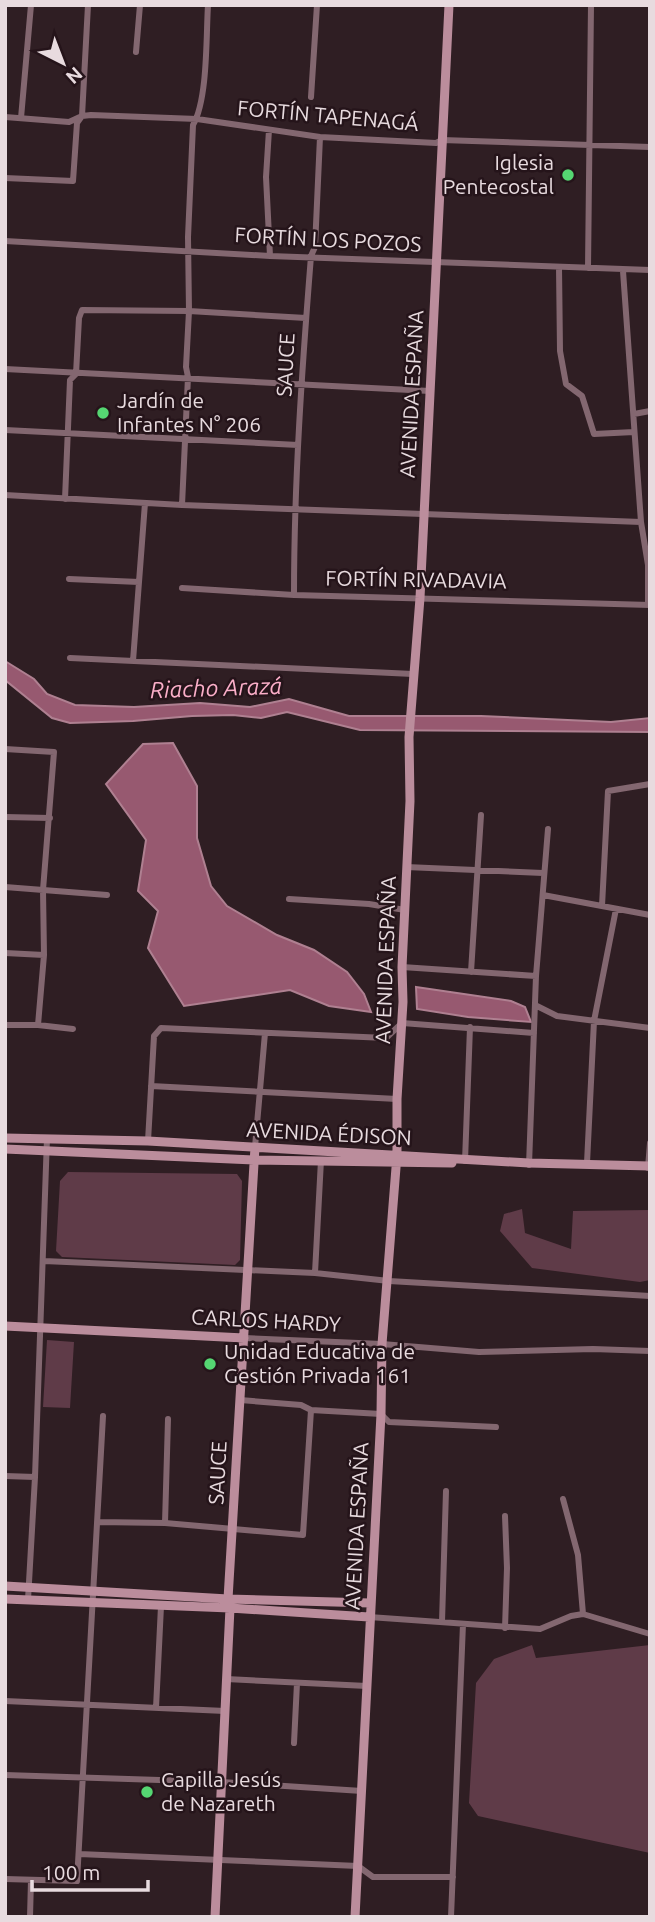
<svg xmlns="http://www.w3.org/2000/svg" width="655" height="1922" font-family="Ubuntu,sans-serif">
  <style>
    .green { fill: #5f3b48 }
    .water { fill: #975970; stroke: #af8091; stroke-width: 2 }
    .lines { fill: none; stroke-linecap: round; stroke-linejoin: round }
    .street { stroke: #836770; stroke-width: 6 }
    .secondary { stroke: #bb8d9c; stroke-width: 9 }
    .poi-dot { fill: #55d672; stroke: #25141a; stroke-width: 2.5 }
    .labels { text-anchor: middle; stroke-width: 5; stroke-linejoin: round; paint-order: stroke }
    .street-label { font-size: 21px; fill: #e8dbdf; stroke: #25141a }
    .poi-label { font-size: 21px; fill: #e8dbdf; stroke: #25141a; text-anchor: start }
    .water-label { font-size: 23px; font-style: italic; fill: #faaec8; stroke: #25141a }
  </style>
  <rect width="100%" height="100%" fill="#2f1e23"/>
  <path class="green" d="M 68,1172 L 237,1174 L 242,1181 L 240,1260 L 235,1265 L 62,1257 L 56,1251 L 60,1181 Z
    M 522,1209 L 525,1233 L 571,1249 L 573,1211 L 650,1210 L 650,1280 L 640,1282 L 532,1268 L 500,1231 L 504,1214 Z
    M 47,1340 L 74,1342 L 70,1408 L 43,1407 Z
    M 532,1645 L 536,1658 L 650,1645 L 650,1853 L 478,1816 L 469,1803 L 476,1683 L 494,1659 Z"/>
  <path class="water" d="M 5,661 L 34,679 L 47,694 L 75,705 L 134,707 L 200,703 L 250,707 L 289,699 L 349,716 L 481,716 L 611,722 L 650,718 L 650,732 L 360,730 L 287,712 L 261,718 L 233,715 L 192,716 L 133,721 L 70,723 L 52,718 L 5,680 Z
    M 173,743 L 197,786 L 197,838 L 211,886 L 227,906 L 277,935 L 314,950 L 347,972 L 364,994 L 371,1012 L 329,1006 L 290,990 L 184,1006 L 148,948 L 158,911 L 138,891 L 146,840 L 106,784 L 143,744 Z
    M 416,987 L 511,1001 L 525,1007 L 531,1022 L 468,1017 L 417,1009 Z"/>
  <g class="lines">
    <path class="street" d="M 136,52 L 140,5
      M 311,97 L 317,5
      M 5,117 L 69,122 L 82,116 L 91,115 L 197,119 L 320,137 L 436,143 L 442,140 L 650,147
      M 21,118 L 31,5
      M 269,130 L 266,177 L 270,256
      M 5,178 L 73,181 L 77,123 L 82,116 L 88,5
      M 5,241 L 270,256 L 650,270
      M 559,267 L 560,351 L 566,384 L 582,396 L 594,434 L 634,432
      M 588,268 L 591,5
      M 623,271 L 641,522 L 648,565 L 648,605
      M 5,369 L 430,391
      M 634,414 L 650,411
      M 5,430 L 298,445
      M 5,495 L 182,505 L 641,522
      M 65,499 L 70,380 L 76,374 L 79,318 L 82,310 L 189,311 L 306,318
      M 182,505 L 188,377 L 186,367 L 189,311 L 188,237 L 193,125 C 208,99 206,36 208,5
      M 69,579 L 139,582
      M 182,588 L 294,595 L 650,605
      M 294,595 C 294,482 302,369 311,256 L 315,247 L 320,137
      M 70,658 L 413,674
      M 133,661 L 145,503
      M 5,749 L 54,752 L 43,890 L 44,955 L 38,1025
      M 5,817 L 50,818
      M 406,867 L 543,873
      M 5,887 L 107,895
      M 543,895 L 650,915
      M 289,899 L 369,904 L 405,910
      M 602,906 L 608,791 L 650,784
      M 5,953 L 44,955
      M 402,967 L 536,976
      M 471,972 L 481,815
      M 537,1006 L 557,1016 L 650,1028
      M 5,1025 L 38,1025 L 73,1029
      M 151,1086 L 397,1099
      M 148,1141 L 154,1036 L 161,1028 L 386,1038 L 402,1023 L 534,1033
      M 255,1147 L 265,1033
      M 465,1161 L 470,1027
      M 587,1163 L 594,1021 L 616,909
      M 529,1165 L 536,976 L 548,829
      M 648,1168 L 650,1143
      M 44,1261 L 315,1273 L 389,1281 L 650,1296
      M 315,1273 L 321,1160
      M 244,1338 L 382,1344 L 479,1352 L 593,1349 L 650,1351
      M 240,1400 L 301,1405 L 311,1410 L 381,1414 L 389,1422 L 496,1427
      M 5,1476 L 35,1477
      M 563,1499 L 578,1555 L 583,1614
      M 98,1522 L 165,1523 L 303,1535 L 311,1410
      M 165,1523 L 168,1419
      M 28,1600 L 35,1477 L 47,1138
      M 369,1617 L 540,1629 L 571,1616 L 583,1614 L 650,1634
      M 442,1622 L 446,1491
      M 505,1628 L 507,1568 L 505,1516
      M 226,1679 L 367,1686
      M 5,1701 L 225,1711
      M 156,1708 L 161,1606
      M 294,1743 L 297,1683
      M 5,1775 L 221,1782 L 362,1791
      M 79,1854 L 358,1866 L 373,1877 L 453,1877
      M 5,1879 L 77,1881 L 103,1416
      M 30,1917 L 31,1880
      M 451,1917 L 463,1624"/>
    <path class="secondary" d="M 5,1138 L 148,1141 L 529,1163 L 650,1166
      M 5,1149 L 254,1160 L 452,1163
      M 5,1326 L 244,1338
      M 5,1586 L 228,1599 L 370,1603
      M 5,1599 L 230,1608 L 369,1617
      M 215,1917 L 230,1608 L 228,1599 L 255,1147
      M 355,1917 L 381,1414 L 382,1344 L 397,1155 L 397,1099 L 403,1002 L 402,967 L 410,801 L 409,737 L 420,598 L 449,5"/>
  </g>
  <g class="poi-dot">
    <circle cx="568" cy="175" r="7"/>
    <circle cx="103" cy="413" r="7"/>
    <circle cx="210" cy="1364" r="7"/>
    <circle cx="147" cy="1792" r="7"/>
  </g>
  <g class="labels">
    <g class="street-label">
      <text transform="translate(328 116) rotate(5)" y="7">FORTÍN TAPENAGÁ</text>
      <text transform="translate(328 240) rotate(3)" y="7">FORTÍN LOS POZOS</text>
      <text transform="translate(286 365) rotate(-87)" y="7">SAUCE</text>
      <text transform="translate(412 394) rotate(-87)" y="7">AVENIDA ESPAÑA</text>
      <text transform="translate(416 580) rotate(1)" y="7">FORTÍN RIVADAVIA</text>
      <text transform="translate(386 960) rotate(-88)" y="7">AVENIDA ESPAÑA</text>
      <text transform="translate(329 1134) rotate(3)" y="7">AVENIDA ÉDISON</text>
      <text transform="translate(266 1321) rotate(3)" y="7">CARLOS HARDY</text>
      <text transform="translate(218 1473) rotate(-87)" y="7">SAUCE</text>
      <text transform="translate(357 1526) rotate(-87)" y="7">AVENIDA ESPAÑA</text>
    </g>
    <g class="poi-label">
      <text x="554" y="170" text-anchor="end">Iglesia<tspan x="554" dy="24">Pentecostal</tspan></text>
      <text x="117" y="408">Jardín de<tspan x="117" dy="24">Infantes N° 206</tspan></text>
      <text x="224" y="1359">Unidad Educativa de<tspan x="224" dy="24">Gestión Privada 161</tspan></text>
      <text x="161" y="1787">Capilla Jesús<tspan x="161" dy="24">de Nazareth</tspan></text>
    </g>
    <g class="water-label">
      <text transform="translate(216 688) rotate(-2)" y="8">Riacho Arazá</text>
    </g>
  </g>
  <rect width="655" height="1922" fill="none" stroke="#e8dbdf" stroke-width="14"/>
  <g transform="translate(63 63) rotate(138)" stroke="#25141a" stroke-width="5" paint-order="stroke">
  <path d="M0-5L12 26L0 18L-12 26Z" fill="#e8dbdf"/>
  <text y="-10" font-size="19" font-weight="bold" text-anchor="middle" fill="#e8dbdf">N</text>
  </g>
  <path d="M32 1880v10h116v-10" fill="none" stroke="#e8dbdf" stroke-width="3.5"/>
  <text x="42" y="1880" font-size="21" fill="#e8dbdf" stroke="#25141a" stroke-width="5" paint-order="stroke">100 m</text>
</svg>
